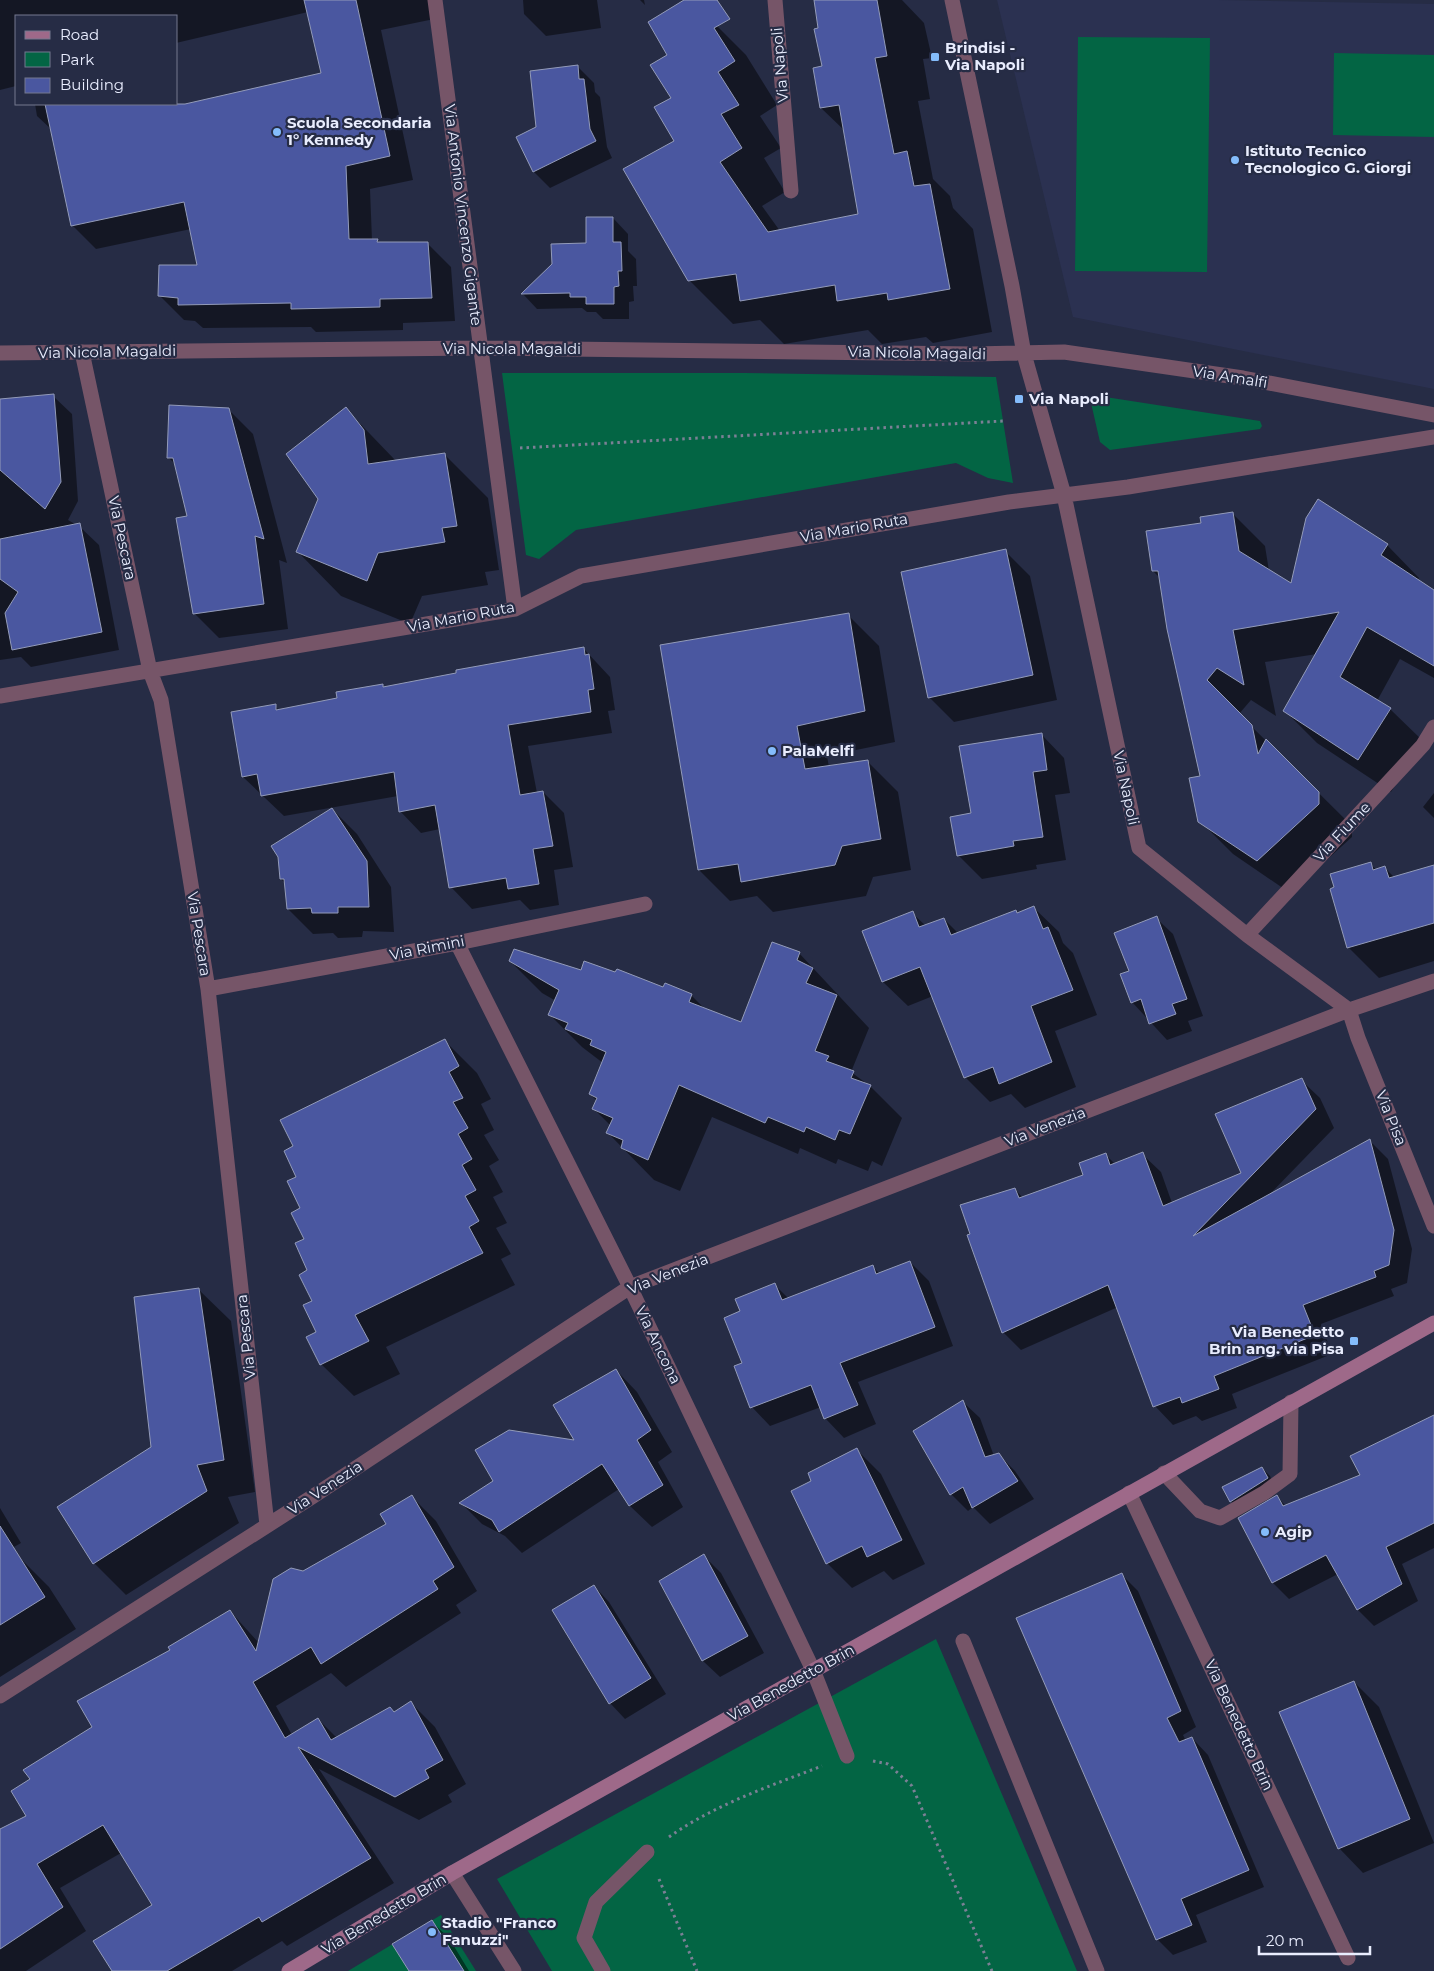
<svg xmlns="http://www.w3.org/2000/svg" width="1434" height="1971" font-family="Montserrat,sans-serif">
  <style>
    .built { fill: #2b3151 }
    .green { fill: #036544 }
    .shadow { fill: #0007 }
    .building { fill: #4a57a0; stroke: #939bb9 }
    .lines { fill: none; stroke-linecap: round; stroke-linejoin: round }
    .path { stroke: #7b8095; stroke-width: 3; stroke-dasharray: 2.5 4; stroke-linecap: butt }
    .lane { stroke: #765568; stroke-width: 15 }
    .street { stroke: #765568; stroke-width: 15 }
    .secondary { stroke: #9e6989; stroke-width: 15 }
    .poi-dot { fill: #84bcfb; stroke: #262c45; stroke-width: 2 }
    .labels { text-anchor: middle; stroke-width: 4.5; stroke-linejoin: round; paint-order: stroke }
    .poi-label { font-size: 15px; font-weight: bold; fill: #e9edfe; stroke: #262c45; text-anchor: start }
    .street-label { font-size: 15px; fill: #e9edfe; stroke: #262c45 }
  </style>
  <rect width="100%" height="100%" fill="#262c45"/>
  <path class="built" d="M 997,0 L 1219,0 L 1434,4 L 1434,389 L 1073,317 Z"/>
  <path class="green" d="M 1078,37 L 1210,38 L 1207,272 L 1075,271 Z
    M 1334,53 L 1434,55 L 1434,137 L 1333,135 Z
    M 502,373 L 744,373 L 996,377 L 1013,483 L 988,478 L 956,463 L 576,530 L 539,559 L 526,555 Z
    M 1099,396 L 1260,421 L 1262,426 L 1260,429 L 1110,450 L 1100,442 L 1091,403 L 1093,398 Z
    M 936,1639 L 1077,1971 L 552,1971 L 497,1879 Z
    M 441,1915 L 476,1971 L 348,1971 Z"/>
  <path class="shadow" d="M 0,0 L 435,0 L 439,18 L 381,30 L 413,180 L 370,189 L 372,240 L 377,240 L 381,244 L 428,244 L 451,267 L 455,321 L 403,323 L 403,330 L 316,332 L 311,327 L 203,328 L 195,321 L 184,320 L 160,296 L 199,266 L 191,229 L 96,249 L 72,225 L 52,130 L 37,116 L 35,104 L 127,104 L 130,118 L 323,73 L 308,12 L 176,43 L 176,16 L 16,16 L 16,86 L 0,90 Z
    M 523,0 L 597,0 L 601,28 L 546,36 L 524,14 Z
    M 640,0 L 644,0 L 645,5 Z
    M 815,0 L 902,0 L 924,23 L 932,58 L 923,59 L 930,99 L 918,101 L 933,179 L 950,196 L 953,208 L 973,229 L 992,332 L 933,343 L 926,337 L 882,344 L 868,330 L 784,344 L 760,320 L 733,324 L 689,280 L 668,56 L 649,21 L 702,11 L 746,55 L 777,105 L 760,116 L 781,148 L 764,158 L 785,192 L 762,206 L 780,231 L 859,215 L 845,131 L 821,108 L 823,67 Z
    M 577,66 L 594,83 L 595,92 L 600,97 L 607,147 L 612,158 L 550,188 L 534,172 L 518,137 L 537,127 Z
    M 613,218 L 628,234 L 628,251 L 636,259 L 637,286 L 633,286 L 634,301 L 629,302 L 629,319 L 603,319 L 596,312 L 587,312 L 582,308 L 537,309 L 523,294 L 587,244 Z
    M 53,396 L 72,414 L 78,501 L 68,520 L 80,527 L 99,545 L 119,650 L 31,667 L 21,657 L 0,660 L 0,400 Z
    M 228,409 L 253,434 L 287,563 L 279,560 L 288,629 L 219,638 L 194,613 L 189,517 L 176,465 L 168,457 Z
    M 346,409 L 396,461 L 444,454 L 488,498 L 499,570 L 485,572 L 488,585 L 422,596 L 410,624 L 341,596 L 298,552 L 320,499 Z
    M 1232,513 L 1265,546 L 1269,571 L 1292,585 L 1387,545 L 1419,578 L 1418,580 L 1434,591 L 1434,678 L 1400,659 L 1377,701 L 1390,709 L 1423,741 L 1391,792 L 1317,743 L 1284,710 L 1317,654 L 1265,662 L 1276,716 L 1251,700 L 1239,714 L 1352,826 L 1352,837 L 1290,893 L 1233,854 L 1200,821 L 1202,777 L 1160,578 L 1153,571 L 1202,524 Z
    M 1005,551 L 1030,576 L 1057,700 L 954,722 L 929,697 Z
    M 848,615 L 879,646 L 895,742 L 827,756 L 829,767 L 867,761 L 898,792 L 911,870 L 873,877 L 866,896 L 773,912 L 757,896 L 730,901 L 699,870 L 661,646 Z
    M 583,648 L 610,677 L 615,710 L 608,711 L 612,733 L 528,746 L 537,793 L 543,792 L 564,813 L 573,867 L 554,870 L 559,905 L 530,910 L 520,900 L 472,909 L 451,887 L 440,829 L 421,833 L 400,811 L 398,796 L 284,816 L 243,777 L 275,706 L 280,711 L 338,699 L 382,685 L 385,688 Z
    M 1041,734 L 1064,758 L 1070,793 L 1055,795 L 1066,860 L 1036,865 L 1037,869 L 982,879 L 958,855 L 972,814 Z
    M 1434,793 L 1434,818 L 1423,807 Z
    M 332,809 L 357,834 L 391,887 L 394,932 L 363,931 L 362,937 L 338,938 L 333,933 L 313,934 L 288,909 L 286,884 L 281,879 Z
    M 1370,864 L 1377,870 L 1385,868 L 1395,878 L 1434,866 L 1434,961 L 1379,978 L 1348,947 Z
    M 1034,908 L 1059,932 L 1063,943 L 1073,953 L 1097,1015 L 1055,1031 L 1076,1087 L 1025,1108 L 1011,1094 L 990,1102 L 965,1077 L 933,996 L 908,1006 L 883,982 L 912,913 L 926,926 L 944,919 L 958,933 L 1016,911 L 1018,914 Z
    M 1156,918 L 1173,934 L 1203,1016 L 1188,1021 L 1192,1031 L 1167,1040 L 1132,1002 L 1131,972 Z
    M 799,953 L 869,1028 L 851,1072 L 870,1086 L 902,1118 L 882,1166 L 872,1161 L 868,1171 L 838,1159 L 836,1164 L 800,1148 L 798,1154 L 712,1117 L 680,1191 L 654,1180 L 608,1133 L 611,1126 L 594,1109 L 597,1101 L 590,1094 L 603,1063 L 582,1047 L 550,1015 L 556,1001 L 542,993 L 510,961 L 582,972 L 691,995 L 705,1009 L 741,1023 Z
    M 445,1041 L 477,1073 L 491,1099 L 481,1104 L 494,1130 L 484,1135 L 499,1160 L 489,1166 L 503,1192 L 493,1197 L 507,1223 L 496,1228 L 511,1254 L 501,1259 L 515,1285 L 386,1347 L 400,1374 L 354,1396 L 321,1364 L 294,1146 Z
    M 1301,1080 L 1320,1098 L 1334,1128 L 1268,1196 L 1370,1141 L 1388,1159 L 1412,1249 L 1407,1283 L 1391,1289 L 1394,1296 L 1321,1324 L 1332,1354 L 1232,1394 L 1237,1408 L 1202,1421 L 1196,1416 L 1173,1425 L 1155,1406 L 1118,1307 L 1021,1350 L 1003,1332 L 1015,1189 L 1023,1198 L 1085,1175 L 1106,1155 L 1115,1164 L 1142,1154 L 1161,1172 L 1172,1203 L 1242,1174 Z
    M 910,1262 L 929,1281 L 953,1346 L 858,1382 L 876,1424 L 844,1438 L 826,1419 L 821,1407 L 770,1426 L 752,1407 L 743,1364 L 742,1312 L 775,1285 L 789,1299 L 873,1267 L 880,1274 Z
    M 198,1289 L 231,1321 L 255,1492 L 228,1497 L 239,1523 L 126,1595 L 94,1563 L 152,1448 Z
    M 616,1370 L 637,1392 L 672,1452 L 658,1462 L 683,1507 L 652,1527 L 630,1506 L 619,1489 L 522,1553 L 505,1536 L 482,1524 L 461,1503 L 577,1442 Z
    M 963,1402 L 980,1418 L 994,1456 L 998,1454 L 1015,1471 L 1034,1499 L 990,1524 L 973,1507 L 968,1511 L 951,1494 Z
    M 1434,1427 L 1434,1548 L 1402,1564 L 1418,1601 L 1374,1626 L 1358,1610 L 1338,1574 L 1289,1599 L 1273,1583 L 1240,1519 L 1277,1497 L 1286,1506 L 1361,1476 Z
    M 857,1450 L 881,1474 L 925,1564 L 893,1580 L 884,1571 L 852,1588 L 827,1563 L 813,1481 Z
    M 1262,1468 L 1270,1476 L 1275,1487 L 1239,1509 L 1231,1501 Z
    M 412,1497 L 436,1521 L 477,1591 L 456,1605 L 461,1613 L 346,1687 L 331,1673 L 276,1706 L 292,1735 L 318,1719 L 337,1738 L 395,1713 L 411,1703 L 435,1727 L 466,1784 L 448,1795 L 452,1802 L 419,1820 L 319,1769 L 394,1883 L 287,1946 L 282,1941 L 232,1971 L 113,1971 L 154,1905 L 121,1853 L 60,1888 L 86,1931 L 26,1971 L 0,1971 L 0,1831 L 27,1816 L 32,1780 L 94,1728 L 171,1650 L 230,1611 L 259,1643 L 303,1573 L 388,1524 Z
    M 0,1508 L 21,1543 L 0,1555 Z
    M 17,1555 L 49,1587 L 76,1629 L 0,1677 L 0,1565 Z
    M 704,1556 L 721,1573 L 764,1653 L 720,1677 L 703,1661 L 660,1581 Z
    M 1122,1575 L 1138,1591 L 1196,1727 L 1183,1735 L 1186,1741 L 1192,1738 L 1208,1755 L 1264,1887 L 1196,1915 L 1207,1942 L 1173,1955 L 1157,1939 Z
    M 594,1586 L 609,1602 L 666,1694 L 625,1719 L 610,1703 Z
    M 1354,1682 L 1379,1707 L 1434,1843 L 1363,1873 L 1339,1848 Z
    M 432,1922 L 449,1938 L 469,1971 L 410,1971 Z"/>
  <path class="building" d="M 304,0 L 356,0 L 390,156 L 346,166 L 349,239 L 378,239 L 377,242 L 428,242 L 432,298 L 380,299 L 380,307 L 291,309 L 291,303 L 178,305 L 178,298 L 158,296 L 159,265 L 197,265 L 184,202 L 71,226 L 45,104 L 185,104 L 321,73 Z
    M 684,0 L 717,0 L 730,19 L 714,28 L 735,61 L 718,72 L 739,105 L 721,114 L 742,148 L 720,162 L 768,232 L 858,214 L 839,105 L 820,108 L 813,68 L 822,66 L 814,29 L 818,28 L 814,0 L 877,0 L 887,56 L 875,58 L 894,154 L 907,151 L 914,186 L 930,184 L 950,289 L 888,300 L 887,293 L 837,301 L 835,285 L 740,301 L 736,274 L 688,281 L 623,169 L 674,141 L 654,107 L 671,98 L 650,65 L 667,55 L 648,22 Z
    M 578,65 L 579,79 L 584,79 L 590,129 L 596,141 L 533,172 L 516,137 L 536,127 L 530,71 Z
    M 586,217 L 613,217 L 613,242 L 621,242 L 622,271 L 618,271 L 619,286 L 614,287 L 614,304 L 586,304 L 586,297 L 570,297 L 570,293 L 521,294 L 552,264 L 551,244 L 586,243 Z
    M 54,394 L 61,482 L 45,509 L 0,470 L 0,399 Z
    M 169,405 L 229,408 L 264,539 L 255,536 L 264,604 L 193,614 L 176,518 L 187,516 L 173,458 L 167,458 Z
    M 346,407 L 364,430 L 368,464 L 445,453 L 457,526 L 442,528 L 445,542 L 378,553 L 367,581 L 296,552 L 318,499 L 286,454 Z
    M 1318,499 L 1388,544 L 1381,555 L 1434,590 L 1434,666 L 1367,627 L 1340,677 L 1391,708 L 1358,760 L 1283,711 L 1339,612 L 1233,630 L 1244,685 L 1217,668 L 1207,680 L 1252,725 L 1258,754 L 1266,739 L 1319,792 L 1319,804 L 1257,861 L 1198,822 L 1189,778 L 1200,776 L 1167,629 L 1158,571 L 1152,571 L 1146,531 L 1201,523 L 1200,517 L 1233,512 L 1239,551 L 1291,583 L 1306,518 Z
    M 80,523 L 102,632 L 12,650 L 5,613 L 18,592 L 0,579 L 0,539 Z
    M 1006,549 L 1033,675 L 928,698 L 901,572 Z
    M 849,613 L 865,711 L 797,726 L 805,769 L 868,760 L 881,839 L 842,846 L 835,865 L 741,882 L 738,864 L 698,870 L 660,645 Z
    M 584,647 L 585,655 L 589,654 L 594,689 L 588,690 L 591,712 L 508,725 L 520,795 L 543,791 L 553,846 L 533,849 L 539,884 L 508,889 L 506,878 L 449,888 L 435,805 L 399,812 L 394,772 L 261,796 L 257,774 L 242,777 L 231,712 L 276,704 L 276,710 L 337,698 L 336,692 L 383,684 L 383,687 L 456,673 L 456,670 Z
    M 1042,733 L 1047,770 L 1033,772 L 1043,837 L 1013,841 L 1014,846 L 957,856 L 950,817 L 971,813 L 959,746 Z
    M 332,808 L 367,861 L 369,907 L 338,907 L 338,913 L 312,913 L 311,908 L 287,909 L 284,879 L 280,879 L 278,857 L 271,846 Z
    M 1371,862 L 1373,870 L 1385,866 L 1389,878 L 1434,865 L 1434,923 L 1347,948 L 1330,889 L 1334,887 L 1330,874 Z
    M 1034,906 L 1043,929 L 1048,927 L 1073,990 L 1031,1006 L 1052,1062 L 999,1084 L 993,1067 L 964,1078 L 920,967 L 882,982 L 862,931 L 913,911 L 919,927 L 944,918 L 951,935 L 1016,910 L 1017,913 Z
    M 1157,916 L 1187,999 L 1172,1004 L 1176,1014 L 1149,1024 L 1141,999 L 1131,1003 L 1120,974 L 1129,971 L 1114,933 Z
    M 772,942 L 800,952 L 797,960 L 813,968 L 806,983 L 837,995 L 815,1051 L 829,1056 L 826,1061 L 854,1071 L 851,1078 L 871,1085 L 850,1134 L 839,1130 L 835,1140 L 806,1127 L 804,1132 L 768,1117 L 765,1123 L 679,1085 L 648,1160 L 621,1148 L 623,1140 L 606,1133 L 613,1118 L 592,1109 L 597,1098 L 589,1094 L 606,1052 L 590,1045 L 592,1040 L 565,1029 L 568,1023 L 548,1015 L 559,990 L 509,961 L 514,949 L 581,970 L 584,961 L 615,972 L 617,969 L 663,987 L 665,983 L 692,994 L 689,1002 L 741,1022 Z
    M 445,1039 L 459,1066 L 449,1072 L 463,1098 L 453,1102 L 468,1128 L 458,1134 L 472,1159 L 462,1165 L 476,1190 L 465,1196 L 479,1221 L 469,1227 L 483,1253 L 355,1315 L 369,1341 L 320,1365 L 306,1337 L 316,1332 L 303,1305 L 312,1301 L 299,1275 L 307,1270 L 295,1243 L 304,1239 L 291,1213 L 300,1208 L 287,1181 L 296,1177 L 284,1151 L 293,1146 L 280,1120 Z
    M 1302,1078 L 1316,1109 L 1193,1236 L 1370,1139 L 1394,1230 L 1389,1265 L 1374,1271 L 1376,1277 L 1303,1305 L 1315,1335 L 1214,1376 L 1219,1389 L 1182,1403 L 1180,1397 L 1153,1407 L 1108,1285 L 1002,1333 L 967,1235 L 970,1234 L 960,1205 L 1015,1188 L 1019,1198 L 1083,1175 L 1079,1163 L 1106,1153 L 1110,1165 L 1143,1152 L 1163,1206 L 1241,1173 L 1215,1114 Z
    M 910,1261 L 935,1327 L 840,1363 L 858,1405 L 824,1419 L 811,1385 L 750,1408 L 734,1366 L 742,1363 L 724,1318 L 740,1311 L 735,1299 L 775,1283 L 782,1300 L 873,1265 L 876,1274 Z
    M 199,1288 L 224,1460 L 197,1465 L 207,1491 L 93,1564 L 57,1507 L 151,1447 L 134,1297 Z
    M 616,1369 L 651,1430 L 637,1440 L 663,1485 L 629,1506 L 602,1464 L 499,1532 L 492,1520 L 459,1503 L 493,1481 L 475,1450 L 509,1430 L 574,1440 L 553,1405 Z
    M 963,1400 L 985,1457 L 999,1453 L 1018,1481 L 972,1508 L 963,1487 L 950,1495 L 913,1431 Z
    M 1434,1415 L 1434,1523 L 1386,1547 L 1402,1584 L 1357,1610 L 1326,1555 L 1272,1583 L 1238,1518 L 1277,1495 L 1283,1506 L 1360,1475 L 1350,1456 Z
    M 857,1448 L 902,1540 L 867,1557 L 862,1546 L 826,1564 L 791,1491 L 811,1481 L 808,1473 Z
    M 1262,1467 L 1268,1478 L 1230,1502 L 1222,1487 Z
    M 412,1495 L 454,1567 L 433,1581 L 438,1589 L 321,1664 L 311,1647 L 253,1682 L 285,1738 L 318,1718 L 331,1740 L 390,1707 L 394,1712 L 411,1701 L 443,1760 L 425,1770 L 429,1778 L 395,1797 L 298,1747 L 371,1858 L 262,1922 L 259,1917 L 167,1971 L 112,1971 L 93,1941 L 152,1905 L 103,1825 L 37,1864 L 63,1907 L 0,1949 L 0,1829 L 26,1816 L 11,1791 L 30,1779 L 23,1770 L 92,1727 L 77,1701 L 170,1650 L 168,1647 L 230,1610 L 256,1651 L 273,1579 L 291,1568 L 303,1571 L 386,1524 L 380,1514 Z
    M 0,1526 L 45,1597 L 0,1625 Z
    M 704,1554 L 748,1636 L 702,1661 L 659,1581 Z
    M 1122,1573 L 1181,1711 L 1167,1718 L 1179,1742 L 1192,1737 L 1249,1870 L 1181,1899 L 1192,1925 L 1156,1940 L 1016,1618 Z
    M 594,1585 L 651,1678 L 609,1704 L 552,1610 Z
    M 1354,1681 L 1410,1819 L 1338,1849 L 1279,1712 Z
    M 432,1920 L 464,1971 L 409,1971 L 392,1944 Z"/>
  <g class="lines">
    <path class="path" d="M 520,448 L 1003,421
      M 873,1761 L 888,1764 L 912,1786 L 992,1971
      M 669,1837 C 714,1805 770,1786 822,1766
      M 659,1879 L 697,1971"/>
    <path class="lane" d="M 775,0 L 791,191
      M 1164,1473 L 1200,1511 L 1220,1518 L 1264,1493 L 1290,1474 L 1291,1402
      M 963,1641 L 1097,1971
      M 813,1670 L 847,1756
      M 603,1971 L 584,1938 L 596,1902 L 647,1852"/>
    <path class="street" d="M 435,0 L 515,609
      M 952,0 L 1012,286 L 1024,354 L 1064,495 L 1139,848 L 1247,935 L 1349,1010
      M 82,352 L 150,671 L 161,700 L 208,989 L 267,1525
      M 0,353 L 480,348 L 974,354 L 1064,352 L 1243,378 L 1434,415
      M 0,696 L 515,609 L 581,576 L 1009,502 L 1128,487 L 1434,437
      M 1247,935 L 1423,745 L 1434,727
      M 457,943 L 630,1287 L 813,1670
      M 208,989 L 457,943 L 645,904
      M 1349,1010 L 1358,1038 L 1434,1226
      M 1129,1493 L 1348,1958
      M 0,1696 L 312,1497 L 630,1287 L 1349,1010 L 1434,981
      M 452,1873 L 514,1971"/>
    <path class="secondary" d="M 289,1971 L 452,1873 L 1434,1323"/>
  </g>
  <g class="poi-dot">
    <rect x="930" y="52" width="10" height="10" rx="2.5"/>
    <circle cx="277" cy="132" r="5"/>
    <circle cx="1235" cy="160" r="5"/>
    <rect x="1014" y="394" width="10" height="10" rx="2.5"/>
    <circle cx="772" cy="751" r="5"/>
    <rect x="1349" y="1336" width="10" height="10" rx="2.5"/>
    <circle cx="1265" cy="1532" r="5"/>
    <circle cx="432" cy="1932" r="5"/>
  </g>
  <g class="labels">
    <g class="poi-label">
      <text x="945" y="53">Brindisi -<tspan x="945" dy="17">Via Napoli</tspan></text>
      <text x="287" y="128">Scuola Secondaria<tspan x="287" dy="17">1° Kennedy</tspan></text>
      <text x="1245" y="156">Istituto Tecnico<tspan x="1245" dy="17">Tecnologico G. Giorgi</tspan></text>
      <text x="1029" y="404">Via Napoli</text>
      <text x="782" y="756">PalaMelfi</text>
      <text x="1344" y="1337" text-anchor="end">Via Benedetto<tspan x="1344" dy="17">Brin ang. via Pisa</tspan></text>
      <text x="1275" y="1537">Agip</text>
      <text x="442" y="1928">Stadio "Franco<tspan x="442" dy="17">Fanuzzi"</tspan></text>
    </g>
    <g class="street-label">
      <text transform="translate(780 65) rotate(-95)" y="5">Via Napoli</text>
      <text transform="translate(463 215) rotate(83)" y="5">Via Antonio Vincenzo Gigante</text>
      <text x="512" y="354">Via Nicola Magaldi</text>
      <text transform="translate(107 352) rotate(-1)" y="5">Via Nicola Magaldi</text>
      <text transform="translate(917 353) rotate(1)" y="5">Via Nicola Magaldi</text>
      <text transform="translate(1230 377) rotate(9)" y="5">Via Amalfi</text>
      <text transform="translate(854 528) rotate(-10)" y="5">Via Mario Ruta</text>
      <text transform="translate(122 538) rotate(78)" y="5">Via Pescara</text>
      <text transform="translate(461 617) rotate(-11)" y="5">Via Mario Ruta</text>
      <text transform="translate(1126 788) rotate(78)" y="5">Via Napoli</text>
      <text transform="translate(1342 832) rotate(-47)" y="5">Via Fiume</text>
      <text transform="translate(199 934) rotate(81)" y="5">Via Pescara</text>
      <text transform="translate(427 948) rotate(-11)" y="5">Via Rimini</text>
      <text transform="translate(1391 1118) rotate(68)" y="5">Via Pisa</text>
      <text transform="translate(1045 1127) rotate(-21)" y="5">Via Venezia</text>
      <text transform="translate(668 1274) rotate(-22)" y="5">Via Venezia</text>
      <text transform="translate(246 1337) rotate(-96)" y="5">Via Pescara</text>
      <text transform="translate(658 1345) rotate(64)" y="5">Via Ancona</text>
      <text transform="translate(325 1488) rotate(-33)" y="5">Via Venezia</text>
      <text transform="translate(791 1683) rotate(-29)" y="5">Via Benedetto Brin</text>
      <text transform="translate(1239 1725) rotate(65)" y="5">Via Benedetto Brin</text>
      <text transform="translate(384 1914) rotate(-31)" y="5">Via Benedetto Brin</text>
    </g>
  </g>
  <rect x="15" y="15" width="162" height="90" fill="#262c45" stroke="#74798f"/>
  <rect x="25" y="31" width="25" height="8" fill="#9e6989" stroke="#74798f"/>
  <text x="60" y="40" font-size="15" fill="#e9edfe">Road</text>
  <rect x="25" y="52" width="25" height="15" fill="#036544" stroke="#74798f"/>
  <text x="60" y="65" font-size="15" fill="#e9edfe">Park</text>
  <rect x="25" y="78" width="25" height="15" fill="#4a57a0" stroke="#74798f"/>
  <text x="60" y="90" font-size="15" fill="#e9edfe">Building</text>
  <path d="M1259 1946v8h111v-8" fill="none" stroke="#e9edfe" stroke-width="2.5"/>
  <text x="1266" y="1946" font-size="15" fill="#e9edfe" stroke="#262c45" stroke-width="4" paint-order="stroke">20 m</text>
</svg>
